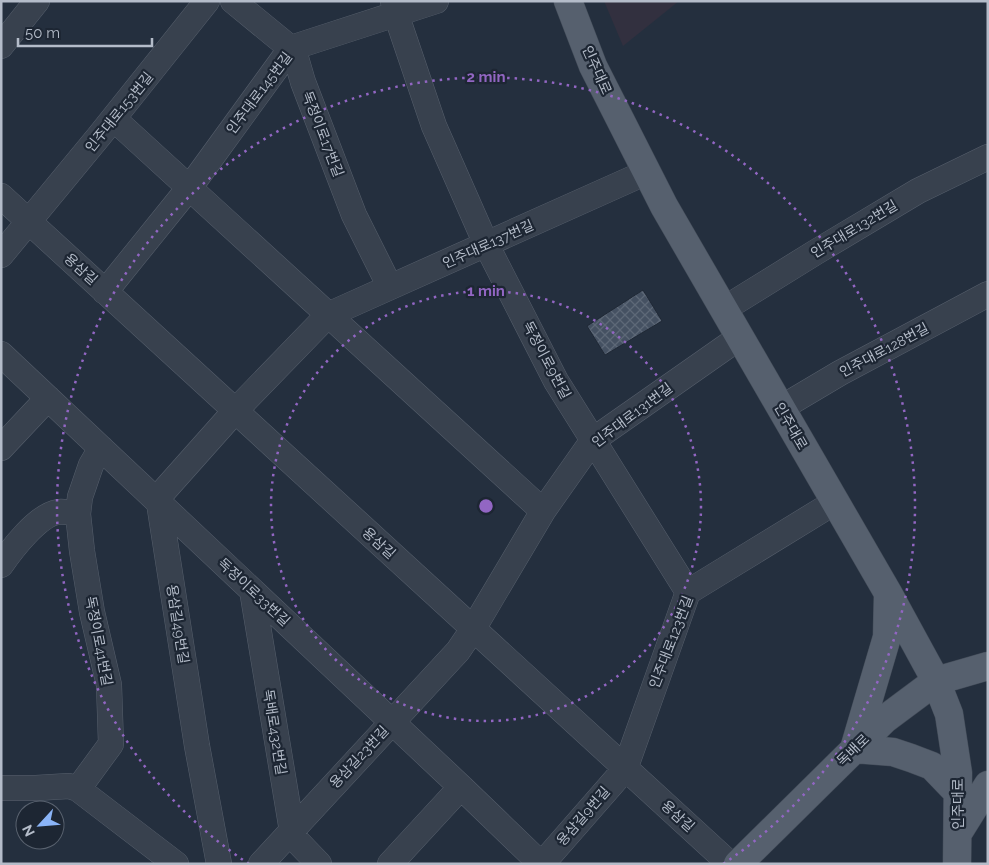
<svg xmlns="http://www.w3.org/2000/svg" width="989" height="865" font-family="Raleway,'Noto Sans KR',sans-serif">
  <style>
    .medical { fill: #32303f }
    .building { fill: url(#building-cross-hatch); stroke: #1f2835 }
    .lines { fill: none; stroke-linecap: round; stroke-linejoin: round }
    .minor-casing { stroke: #565f6c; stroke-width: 26 }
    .major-casing { stroke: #414a57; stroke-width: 29 }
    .minor { stroke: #38414e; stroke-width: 25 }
    .major { stroke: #56606e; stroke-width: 28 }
    .ring { fill: none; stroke: #9266c3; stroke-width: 2.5; stroke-dasharray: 2.5 5 }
    .labels { text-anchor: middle; stroke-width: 4.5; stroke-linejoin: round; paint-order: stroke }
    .street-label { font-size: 14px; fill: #b4bcc9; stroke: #1d2633 }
    .centre { fill: #9266c3; stroke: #1d2633; stroke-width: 2.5 }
    .ring-label { font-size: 15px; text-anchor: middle; font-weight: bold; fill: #9266c3; stroke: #1d2633; stroke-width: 4.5; stroke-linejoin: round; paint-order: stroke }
  </style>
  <defs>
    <pattern id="building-cross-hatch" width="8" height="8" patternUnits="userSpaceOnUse" patternTransform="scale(1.25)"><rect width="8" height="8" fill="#455162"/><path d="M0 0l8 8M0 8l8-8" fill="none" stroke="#5d6877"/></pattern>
  </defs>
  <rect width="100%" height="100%" fill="#242f3e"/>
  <path class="medical" d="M 604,1 L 679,1 L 623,46 Z"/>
  <path class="building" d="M 643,290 L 662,321 L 605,355 L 587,326 Z"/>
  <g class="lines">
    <defs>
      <path id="minor" d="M 233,1 L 294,51 L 303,82 L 354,215 L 390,287
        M 393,1 L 396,14 L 434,126 L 486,244 L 556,381 L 688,592
        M 1,46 L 37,1
        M 114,119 L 543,511
        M 1,196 L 730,864
        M 1,255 L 100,135 L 207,1
        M 105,292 L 193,183 L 291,48 L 436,1
        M 724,309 L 816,252 L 918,191 L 988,157
        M 1,354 L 461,787 L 541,864
        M 781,408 L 840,373 L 988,294
        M 1,448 L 48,398
        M 1,565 C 12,549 38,515 58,512 C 64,511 72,513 78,514
        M 252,590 L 292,831 L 295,839 L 319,864
        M 1,788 L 36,788 L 69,786 L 78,789 L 176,864
        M 78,789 L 111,744 L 109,685 L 92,612 L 82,551 L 78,514 L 80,497 L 91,465 L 101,448
        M 219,864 L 197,746 L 159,503 L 162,493 L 235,411 L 328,315 L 647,172
        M 261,864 L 458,651 L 473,629 L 543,511 L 593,440 L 740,337
        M 390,864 L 461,787
        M 542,864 L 625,769 L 688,592 L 835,502"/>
      <path id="major" d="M 568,1 L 593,66 L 664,206 L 888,593 L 936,681 L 949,714 L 958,773 L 957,864
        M 888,594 L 887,637 L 854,749 L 893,752 L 911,758 L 932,766 L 958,793
        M 958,833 L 988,785
        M 738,864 L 885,719 L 936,681 L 988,666"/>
    </defs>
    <use href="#minor" class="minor-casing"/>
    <use href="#major" class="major-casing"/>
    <use href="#minor" class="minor"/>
    <use href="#major" class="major"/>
  </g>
  <g class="ring">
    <circle cx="486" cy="506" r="215"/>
    <path d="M249 864A429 429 0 1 1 723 864"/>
  </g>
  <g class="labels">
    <g class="street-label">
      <text transform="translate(597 70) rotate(66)" y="5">인주대로</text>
      <text transform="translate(259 93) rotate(-53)" y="5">인주대로145번길</text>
      <text transform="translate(119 112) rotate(-51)" y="5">인주대로153번길</text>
      <text transform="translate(323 134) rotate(69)" y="5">독정이로17번길</text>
      <text transform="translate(854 229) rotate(-31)" y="5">인주대로132번길</text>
      <text transform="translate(488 244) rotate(-24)" y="5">인주대로137번길</text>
      <text transform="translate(81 269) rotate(42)" y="5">용삼길</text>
      <text transform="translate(884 350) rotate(-28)" y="5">인주대로128번길</text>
      <text transform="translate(547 360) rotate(62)" y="5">독정이로9번길</text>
      <text transform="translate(632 415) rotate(-37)" y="5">인주대로131번길</text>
      <text transform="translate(791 426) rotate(60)" y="5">인주대로</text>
      <text transform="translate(379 543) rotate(42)" y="5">용삼길</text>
      <text transform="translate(254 592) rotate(43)" y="5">독정이로33번길</text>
      <text transform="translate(178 624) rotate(81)" y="5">용삼길49번길</text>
      <text transform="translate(99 641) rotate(79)" y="5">독정이로41번길</text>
      <text transform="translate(671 642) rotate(-69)" y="5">인주대로123번길</text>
      <text transform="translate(275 732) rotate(81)" y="5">독배로432번길</text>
      <text transform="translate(853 750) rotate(-44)" y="5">독배로</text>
      <text transform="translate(359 757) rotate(-47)" y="5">용삼길23번길</text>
      <text transform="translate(958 804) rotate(-90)" y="5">인주대로</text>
      <text transform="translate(583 816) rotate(-49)" y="5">용삼길9번길</text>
      <text transform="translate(678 816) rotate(42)" y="5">용삼길</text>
    </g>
  </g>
  <circle cx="486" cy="506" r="8" class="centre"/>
  <g class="ring-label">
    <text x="486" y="82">2 min</text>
    <text x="486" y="296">1 min</text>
  </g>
  <rect width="989" height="865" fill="none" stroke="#b4bcc9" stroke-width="5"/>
  <g transform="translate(40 825) rotate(244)"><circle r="24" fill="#1d2633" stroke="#59626f"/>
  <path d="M0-4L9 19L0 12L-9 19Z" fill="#8ab4f8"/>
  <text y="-8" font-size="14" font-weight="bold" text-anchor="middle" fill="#b4bcc9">N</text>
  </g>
  <path d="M18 38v8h134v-8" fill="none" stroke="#b4bcc9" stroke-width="2.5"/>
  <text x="25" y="38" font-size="15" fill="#b4bcc9" stroke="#1d2633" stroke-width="4" paint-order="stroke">50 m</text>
</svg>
